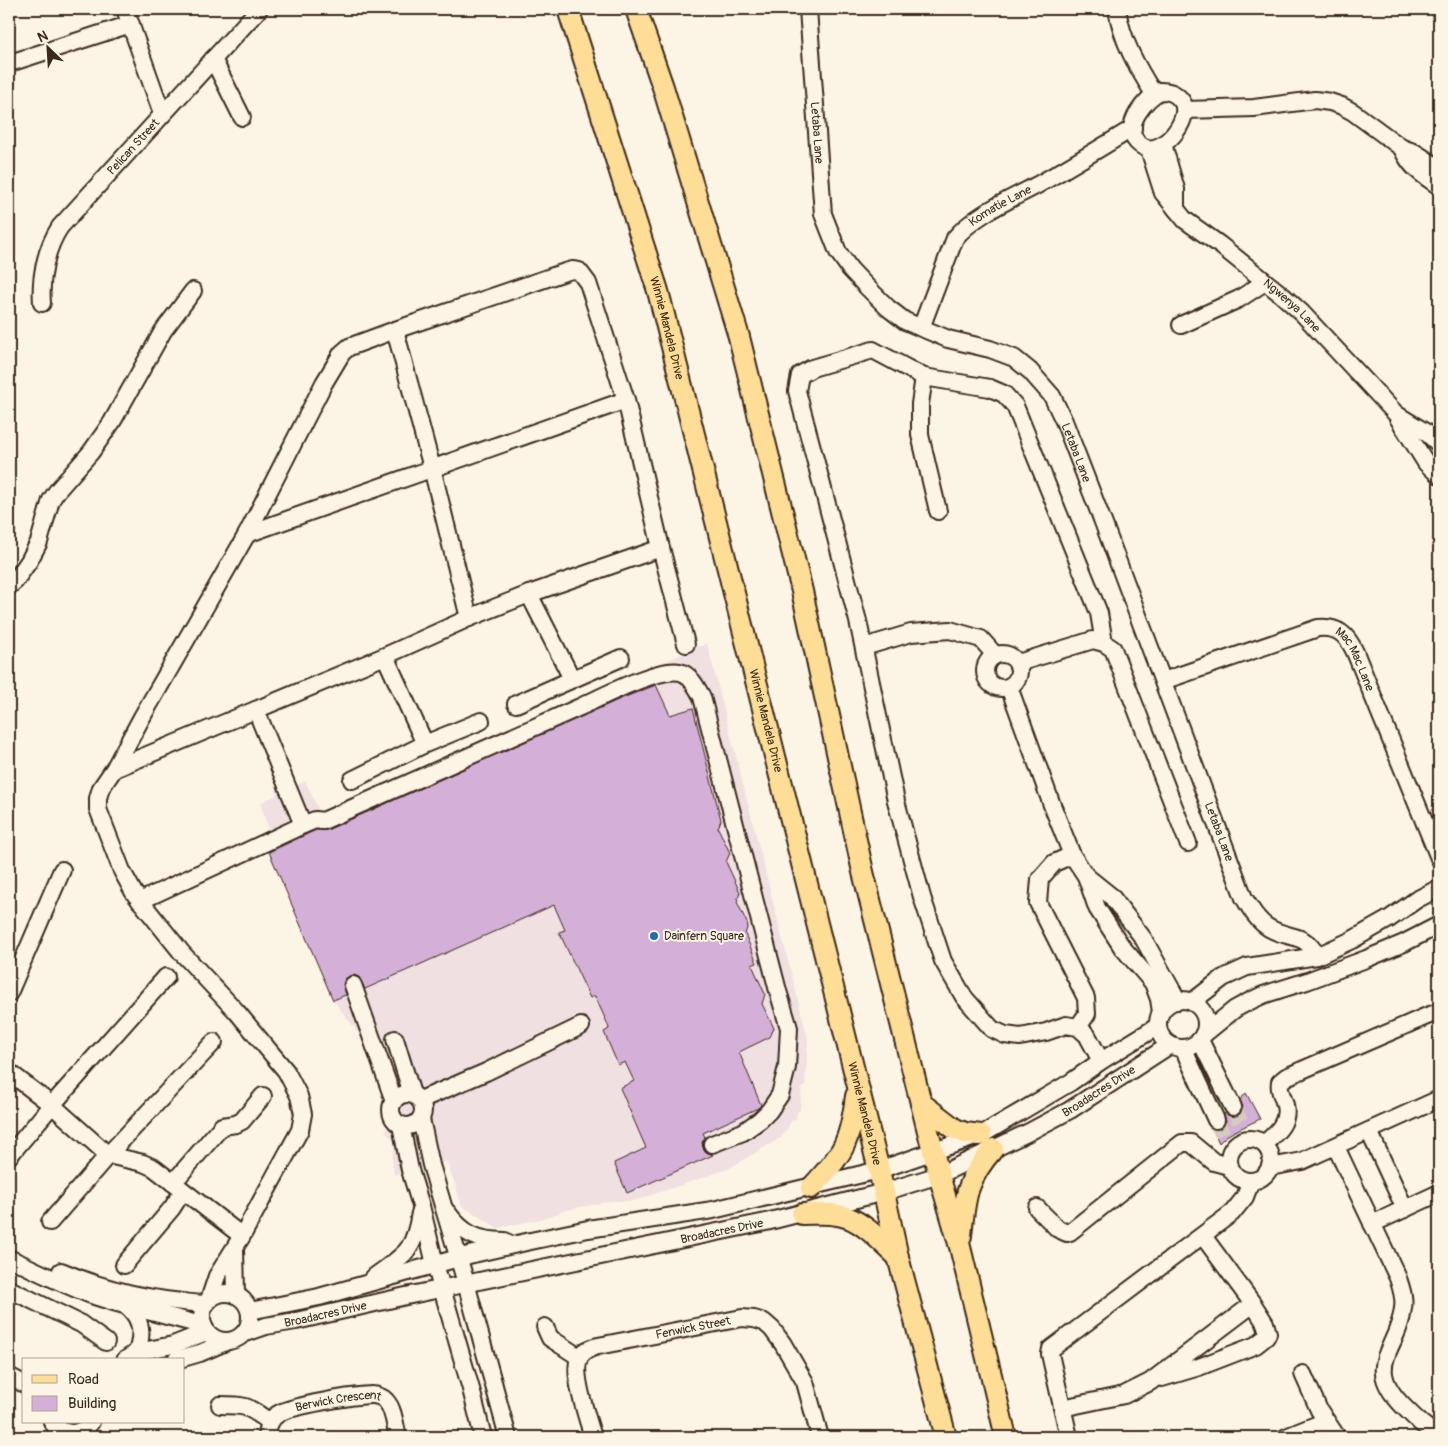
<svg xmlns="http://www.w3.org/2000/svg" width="1448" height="1446" font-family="Pangolin,sans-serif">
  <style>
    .built { fill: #f0e0e1 }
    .building { fill: #d4afd8; stroke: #3b2a1e }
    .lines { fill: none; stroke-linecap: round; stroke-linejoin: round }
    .minor-tunnel { stroke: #d5ccbd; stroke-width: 16; stroke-dasharray: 16 8; stroke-linecap: butt }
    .minor-casing { stroke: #3b2a1e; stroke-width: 20 }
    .major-casing { stroke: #3b2a1e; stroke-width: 24 }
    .minor { stroke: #fcf5e5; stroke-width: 16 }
    .major { stroke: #fedd96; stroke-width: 20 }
    .poi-dot { fill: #1f6fb2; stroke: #fcf5e5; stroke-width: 2 }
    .labels { text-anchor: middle; stroke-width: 4; stroke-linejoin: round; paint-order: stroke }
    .street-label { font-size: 12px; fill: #3b2a1e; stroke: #fcf5e5 }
    .poi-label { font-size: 12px; fill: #3b2a1e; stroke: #fcf5e5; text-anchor: start }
  </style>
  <rect width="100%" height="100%" fill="#fcf5e5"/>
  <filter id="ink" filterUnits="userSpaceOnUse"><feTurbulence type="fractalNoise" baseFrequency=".02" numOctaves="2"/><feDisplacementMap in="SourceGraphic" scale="10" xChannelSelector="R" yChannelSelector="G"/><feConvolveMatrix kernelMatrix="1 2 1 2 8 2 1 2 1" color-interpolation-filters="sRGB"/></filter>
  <g filter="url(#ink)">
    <path class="built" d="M 707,643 L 808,1039 L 805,1087 L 802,1087 L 800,1111 L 798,1111 L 795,1120 L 793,1119 L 782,1137 L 728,1169 L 634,1201 L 612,1201 L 566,1210 L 545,1218 L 498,1228 L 462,1206 L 447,1161 L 394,1175 L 392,1160 L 395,1142 L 385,1131 L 388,1128 L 385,1105 L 379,1085 L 375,1065 L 368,1046 L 334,1001 L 306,939 L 262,834 L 271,830 L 268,827 L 260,803 L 277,795 L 276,790 L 286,786 L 288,790 L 305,781 L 321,815 Z"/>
    <path class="building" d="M 656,685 L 670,715 L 693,708 L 721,820 L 718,828 L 730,853 L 726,862 L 740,892 L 737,902 L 748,925 L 745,934 L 757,963 L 752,965 L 765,994 L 762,1004 L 774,1028 L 770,1037 L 739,1052 L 761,1105 L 758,1108 L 703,1133 L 705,1137 L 702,1142 L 703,1148 L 706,1152 L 713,1155 L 627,1193 L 614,1163 L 646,1148 L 620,1088 L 634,1081 L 625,1062 L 618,1065 L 604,1032 L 609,1029 L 608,1025 L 595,996 L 590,998 L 559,932 L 565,930 L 554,905 L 365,989 L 359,977 L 354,975 L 349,976 L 345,979 L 343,984 L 346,995 L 333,1000 L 269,852 L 316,830 L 327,830 L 620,699 Z
      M 1246,1093 L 1260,1119 L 1233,1132 L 1225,1137 L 1219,1143 L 1213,1129 L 1220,1129 L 1224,1126 L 1226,1121 L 1224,1114 L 1226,1113 L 1233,1117 L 1241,1113 L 1243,1107 L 1240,1100 Z"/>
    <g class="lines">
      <path class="minor-tunnel" d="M 1233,1107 L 1243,1127
        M 1216,1120 L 1224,1138"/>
      <defs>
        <g id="minor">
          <path d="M 125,9 L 162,113"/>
          <path id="s1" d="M 808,9 L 823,214 L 838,252 L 850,269 L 866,286 L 888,308 L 905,321 L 948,339 L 990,349 L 1014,358 L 1030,371 L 1052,396 L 1064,421 L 1103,522 L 1244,898 C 1251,909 1257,921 1269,928 C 1289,940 1304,931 1317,956"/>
          <path d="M 1117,9 C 1122,41 1137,67 1154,94"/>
          <path d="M 213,59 L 242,117"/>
          <path d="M 13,62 L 131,24"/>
          <path d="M 1160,91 C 1170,91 1175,93 1181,100 C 1194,116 1165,153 1147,148 C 1142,147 1140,145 1137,142 C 1122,126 1146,98 1160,91 Z"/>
          <path d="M 1185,110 L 1254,108 L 1315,100 L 1330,102 L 1342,106 L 1353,112 L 1402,148 L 1414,152 L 1439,168"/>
          <path d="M 1163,144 L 1176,189 L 1176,209"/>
          <path d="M 1402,148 C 1410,167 1422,175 1439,186"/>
          <path id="s2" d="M 1149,149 L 1163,193 L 1185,220 L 1220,245 L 1282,295 L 1302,313 L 1396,414 L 1427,433 L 1439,444"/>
          <path id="s3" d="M 42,303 C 40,278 46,248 60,227 L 259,9"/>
          <path d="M 1181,325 L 1239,299 L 1265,282"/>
          <path id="s4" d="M 921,328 L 955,238 C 975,214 1012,199 1039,184 C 1071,166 1102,147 1133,128"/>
          <path d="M 395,330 L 432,468 L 469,618"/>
          <path d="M 924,377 L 920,404 L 920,435 L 938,511"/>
          <path d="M 1398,418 L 1426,463 L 1439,475"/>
          <path d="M 247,534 L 626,400"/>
          <path d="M 661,548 L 686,644"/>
          <path d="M 9,586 L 15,581 L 29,561 L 39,542 L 51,500 L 57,491 L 91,452 L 112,422 L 163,331 L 193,291"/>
          <path d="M 529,594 L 572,679"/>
          <path d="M 864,647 L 911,633 L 950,630 L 981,639 L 995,655"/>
          <circle cx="1002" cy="671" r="17"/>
          <path d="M 385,656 L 425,744"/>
          <path d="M 1018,663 L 1093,640 L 1104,643 L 1113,649 L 1188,843"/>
          <path id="s5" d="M 1163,681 L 1318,628 C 1338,626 1347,635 1355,652 L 1439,858"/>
          <path d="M 1009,687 L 1052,805 L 1072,855 L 1086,876 L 1097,908 L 1122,947 L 1153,983 L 1159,999 L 1161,1012"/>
          <path d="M 516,704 L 621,658"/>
          <path d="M 256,710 L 303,825"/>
          <path d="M 114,769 L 385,656 L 469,618 L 529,594 L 661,548 L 626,400 L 588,283 L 579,271 L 572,270 L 565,272 L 395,330 L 349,347 L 342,353 L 324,383 L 247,534 L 142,717 L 114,769 L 101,788 L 98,798 L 98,809 L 122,871 L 134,893 L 182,953 L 237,1012 L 286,1071 L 299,1096 L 303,1114 L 300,1130 L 242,1236 L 217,1276 L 209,1300"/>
          <path d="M 352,780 L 425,744 L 481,721"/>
          <path d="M 1072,855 L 1054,863 L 1040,879 L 1038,903 L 1086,998 L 1087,1014 L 1078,1027"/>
          <path d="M 1086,876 L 1111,896 L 1143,938 L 1178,1001"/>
          <path d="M 140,901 L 303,825 L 315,820 L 323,821 C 409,783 494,745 580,707 C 602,697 658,667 680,672 C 690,674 697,688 702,697 L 778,991 L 789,1028 L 787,1067 L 780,1095 L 769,1111 L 760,1120 L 743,1132 L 712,1144"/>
          <path d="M 353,985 L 394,1101"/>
          <path d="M 9,993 L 62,870"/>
          <circle cx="1182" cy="1024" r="24"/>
          <path d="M 1192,1002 L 1223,978 L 1247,967 L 1317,956 L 1352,940 L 1389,919 L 1416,900 L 1439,888"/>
          <path d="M 1203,1035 L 1235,1009 L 1248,1002 L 1263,995 L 1307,981 L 1366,959 L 1404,943 L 1439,925"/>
          <path d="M 395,1039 L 412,1094"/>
          <path d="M 1200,1040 L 1233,1107"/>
          <path d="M 1183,1048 L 1216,1120"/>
          <path d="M 1101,1061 L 1087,1035 L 1078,1027 L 1066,1025 L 1046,1032 L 1020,1037 L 1005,1035 L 992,1029 L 964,997 L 943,961 L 922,897 L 896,801 L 858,621 L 797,391 L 800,375 L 812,368 L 873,350 L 924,377 L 990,388 L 1004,394 L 1015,406 L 1099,613 L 1104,643"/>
          <path d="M 9,1072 L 52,1105 L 108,1155 L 143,1163 L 154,1168 L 242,1236"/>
          <circle cx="407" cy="1110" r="16"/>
          <path d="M 420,1100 L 486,1072 L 581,1026"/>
          <path d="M 421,1119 L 431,1165 L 466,1283 L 508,1437"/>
          <path d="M 401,1125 L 410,1170 L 421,1206 L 435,1264 L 471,1389 L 483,1437"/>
          <path d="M 1369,1131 L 1405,1209"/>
          <circle cx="1250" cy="1160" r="21"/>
          <path d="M 1264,1144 C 1276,1133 1289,1123 1285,1105 C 1283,1096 1278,1091 1280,1082 L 1286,1077 L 1427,1016 L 1439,1012"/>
          <path d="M 1336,1147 L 1398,1278 C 1401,1288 1405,1298 1403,1308 C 1399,1350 1361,1364 1404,1407 C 1415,1418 1425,1428 1439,1436"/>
          <path d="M 9,1156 L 52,1105 L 166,977"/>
          <path d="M 1270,1167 L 1302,1161 L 1439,1099"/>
          <path d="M 173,1183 L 222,1126 L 236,1124 L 242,1121 L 263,1096"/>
          <path d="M 1037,1208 L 1058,1229 L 1067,1233 L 1070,1232 L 1182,1143 L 1191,1143 L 1214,1162 L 1229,1166"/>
          <path d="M 447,1212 C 463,1234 477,1241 505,1241"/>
          <path d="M 50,1222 L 108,1155 L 214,1042"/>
          <path d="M 1372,1224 L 1439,1193"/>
          <path d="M 235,1248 L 236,1295"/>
          <path d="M 9,1258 C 35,1270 62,1284 89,1294 C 127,1308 166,1314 203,1326"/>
          <path d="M 124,1265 L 172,1208 L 183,1191"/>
          <path d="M 61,1271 C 107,1291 156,1301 205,1304"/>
          <path d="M 374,1277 C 405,1254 414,1252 420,1213"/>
          <path d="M 9,1289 L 81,1324 L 106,1342"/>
          <circle cx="226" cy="1317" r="24"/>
          <path d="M 128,1307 C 142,1320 143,1334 137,1352"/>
          <path d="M 250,1311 L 319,1297 L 469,1255 L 526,1242 L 588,1229 L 713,1210 L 879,1170 L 981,1135 L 1071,1082 L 1101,1061 L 1158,1026"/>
          <path d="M 545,1327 L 550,1338 L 579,1357"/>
          <path id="s6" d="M 243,1334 L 266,1326 L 296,1321 L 406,1296 L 766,1222 L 884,1192 L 939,1175 L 1029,1132 L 1070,1110 L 1170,1045"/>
          <path d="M 125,1360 L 137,1352 L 173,1345 L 206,1332"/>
          <path d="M 176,1360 L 200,1353 L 228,1341"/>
          <path d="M 1303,1374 L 1319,1410 L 1337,1437"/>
          <path d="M 9,1376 L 24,1384"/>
          <path d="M 1162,1378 L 1199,1367 L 1256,1345 L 1266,1337 L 1268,1333 L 1265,1323 L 1253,1304"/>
          <path d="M 220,1405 C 248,1405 247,1406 270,1422"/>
          <path d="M 1062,1408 L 1124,1395 L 1150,1382 L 1253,1304 L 1203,1236"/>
          <path d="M 52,1422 C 62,1436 81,1437 91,1422"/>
          <path id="s7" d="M 267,1437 C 268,1428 269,1419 278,1414 C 289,1406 357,1395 372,1395 C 376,1395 383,1397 386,1401 C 394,1409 395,1427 398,1437"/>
          <path id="s8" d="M 593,1437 C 588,1420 572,1375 579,1359 C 582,1351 590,1348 598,1346 L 742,1318 L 754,1319 L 764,1322 L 772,1329 L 783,1344 L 805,1382 L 820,1437"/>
          <path d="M 1069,1437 L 1050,1354 L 1051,1349 L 1232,1213 L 1245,1197 L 1251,1181"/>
          <path d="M 1286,1437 L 1326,1421"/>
        </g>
        <g id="major">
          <path id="s9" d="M 568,9 L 658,291 L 879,1170 L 898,1257 L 946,1437"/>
          <path d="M 636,9 L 663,87 L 739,337 L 802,591 L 863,872 L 939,1175 L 960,1247 L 1006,1437"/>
          <path d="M 921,1103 L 955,1129 L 965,1133 L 981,1135"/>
          <path d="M 811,1188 C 843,1154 850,1143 856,1096"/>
          <path d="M 802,1214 C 817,1214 834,1212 849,1218 C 868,1226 883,1244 898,1257"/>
          <path d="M 961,1236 C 965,1197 966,1180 993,1149"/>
        </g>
      </defs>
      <use href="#minor" class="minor-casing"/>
      <use href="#major" class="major-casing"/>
      <use href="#minor" class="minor"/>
      <use href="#major" class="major"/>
    </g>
  </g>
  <circle class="poi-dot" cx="654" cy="936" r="5"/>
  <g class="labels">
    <g class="street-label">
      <text dy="4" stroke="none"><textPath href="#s1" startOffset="124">Letaba Lane</textPath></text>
      <text dy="4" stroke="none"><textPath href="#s3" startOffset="188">Pelican Street</textPath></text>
      <text dy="4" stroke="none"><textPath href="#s4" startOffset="152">Komatie Lane</textPath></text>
      <text dy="4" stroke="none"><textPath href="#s2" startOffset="218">Ngwenya Lane</textPath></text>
      <text dy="4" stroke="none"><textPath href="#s9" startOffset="334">Winnie Mandela Drive</textPath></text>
      <text dy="4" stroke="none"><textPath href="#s1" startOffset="574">Letaba Lane</textPath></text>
      <text dy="4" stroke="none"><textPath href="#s5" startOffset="218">Mac Mac Lane</textPath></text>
      <text dy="4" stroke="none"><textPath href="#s9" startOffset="739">Winnie Mandela Drive</textPath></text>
      <text dy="4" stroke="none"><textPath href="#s1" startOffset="979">Letaba Lane</textPath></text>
      <text dy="4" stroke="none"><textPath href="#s6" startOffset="895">Broadacres Drive</textPath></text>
      <text dy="4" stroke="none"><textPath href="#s9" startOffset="1144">Winnie Mandela Drive</textPath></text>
      <text dy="4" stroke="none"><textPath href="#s6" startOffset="490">Broadacres Drive</textPath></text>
      <text dy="4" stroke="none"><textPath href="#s6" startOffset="85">Broadacres Drive</textPath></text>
      <text dy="4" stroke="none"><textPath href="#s8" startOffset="201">Fenwick Street</textPath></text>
      <text dy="4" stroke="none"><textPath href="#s7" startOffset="89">Berwick Crescent</textPath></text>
    </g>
    <g class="poi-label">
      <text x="664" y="940">Dainfern Square</text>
    </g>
  </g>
  <rect width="1448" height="1446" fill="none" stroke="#fcf5e5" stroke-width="30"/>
  <rect x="15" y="15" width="1418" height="1416" fill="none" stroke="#3b2a1e" stroke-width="2" filter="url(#ink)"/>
  <rect x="22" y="1358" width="162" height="65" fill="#fcf5e5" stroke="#afa495"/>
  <rect x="32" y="1375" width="25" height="8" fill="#fedd96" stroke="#afa495"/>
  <text x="68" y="1384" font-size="15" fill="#3b2a1e">Road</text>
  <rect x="32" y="1396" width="25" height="15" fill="#d4afd8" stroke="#afa495"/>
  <text x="68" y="1408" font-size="15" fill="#3b2a1e">Building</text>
  <g transform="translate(48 48) rotate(335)" stroke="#fcf5e5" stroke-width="4" paint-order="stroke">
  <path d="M0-4L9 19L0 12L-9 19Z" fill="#3b2a1e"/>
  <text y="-8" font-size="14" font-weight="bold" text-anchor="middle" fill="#3b2a1e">N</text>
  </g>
</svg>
